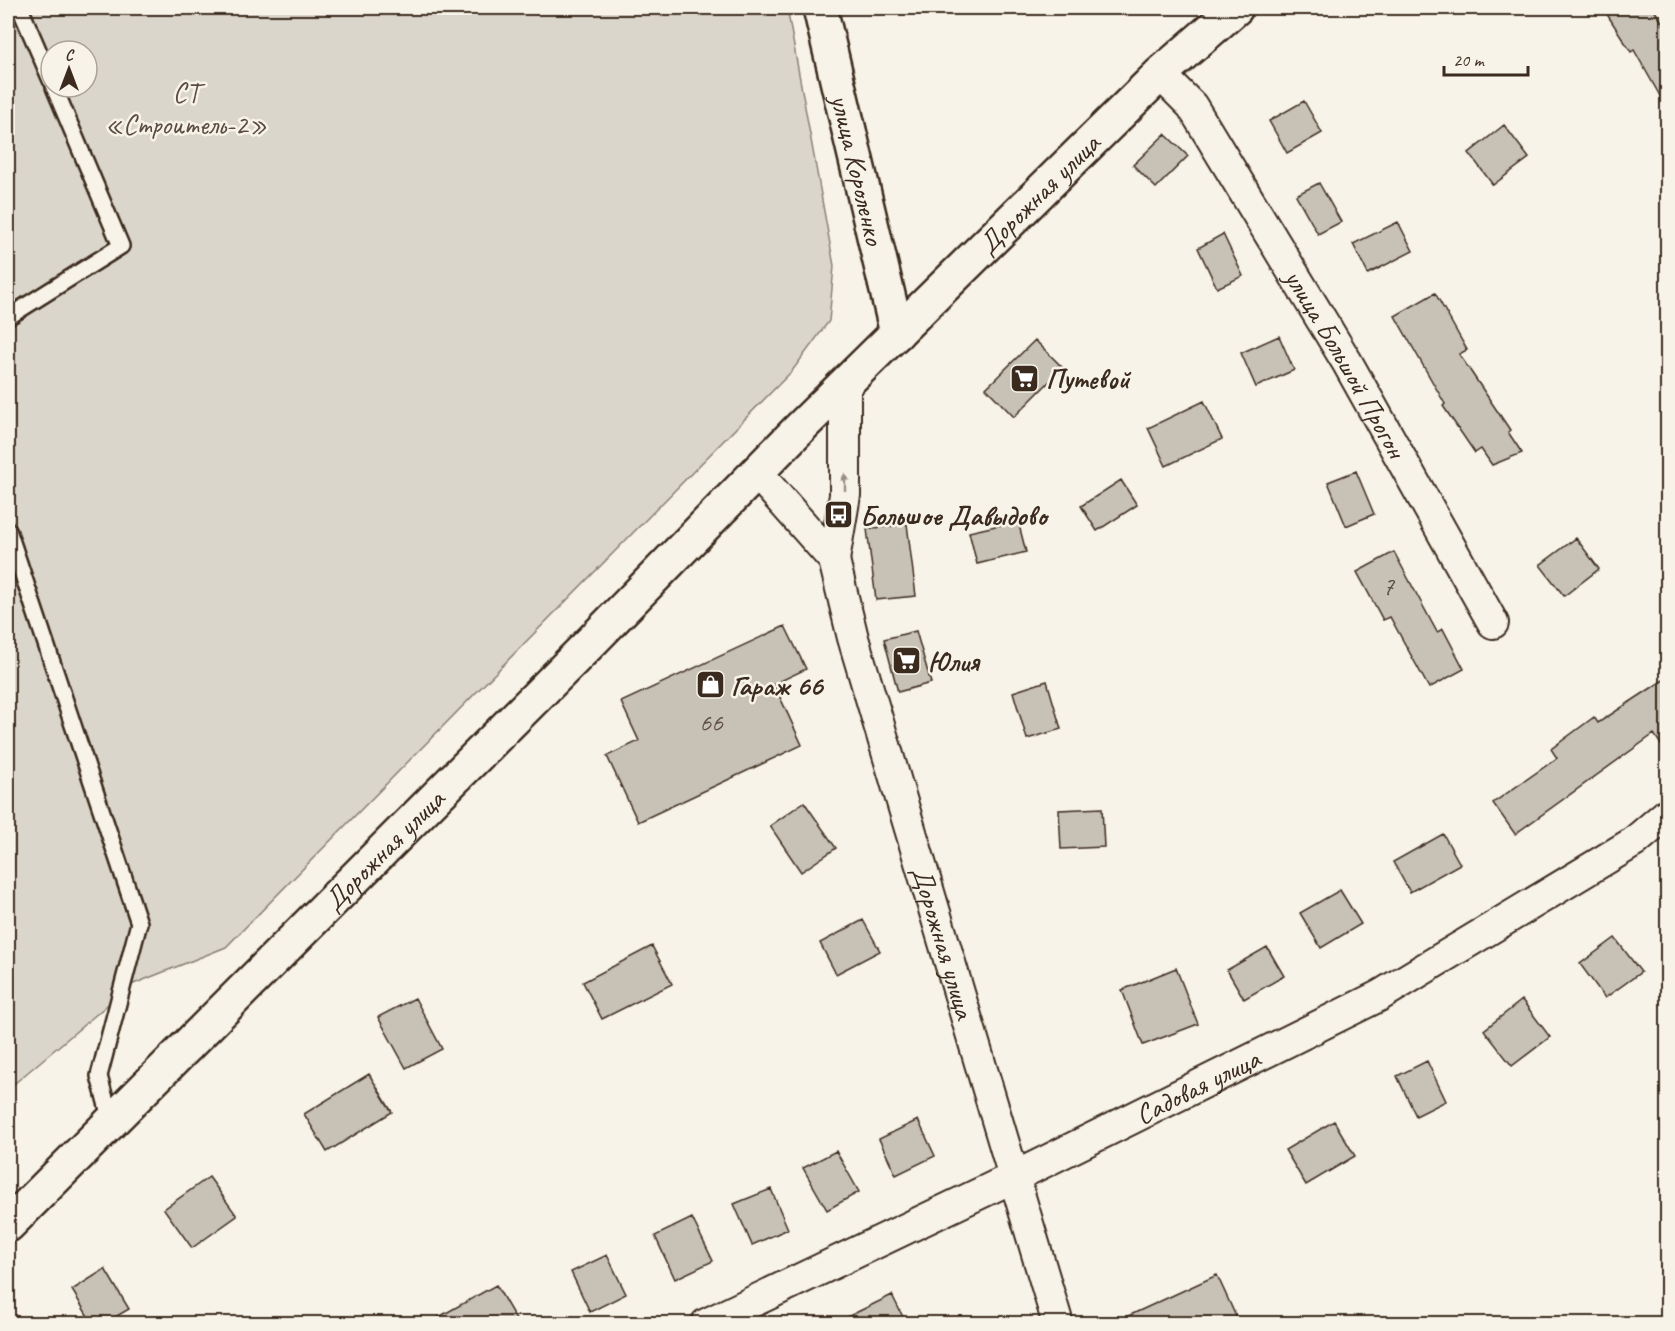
<svg xmlns="http://www.w3.org/2000/svg" width="1675" height="1331" font-family="Caveat,sans-serif">
  <style>
    .green { fill: #dbd6cb; stroke: #8b8074; stroke-width: 1.5; fill-rule: evenodd }
    .building { fill: #c8c1b6; stroke: #3b2a1e; stroke-width: 1.5 }
    .lines { fill: none; stroke-linecap: round; stroke-linejoin: round }
    .service-casing { stroke: #3b2a1e; stroke-width: 20 }
    .minor-casing { stroke: #3b2a1e; stroke-width: 34 }
    .tertiary-casing { stroke: #3b2a1e; stroke-width: 38 }
    .primary-casing { stroke: #3b2a1e; stroke-width: 38 }
    .service { stroke: #f7f3e8; stroke-width: 15 }
    .minor { stroke: #f7f3e8; stroke-width: 30 }
    .tertiary { stroke: #f7f3e8; stroke-width: 33 }
    .primary { stroke: #f7f3e8; stroke-width: 33 }
    .oneway { fill: #998e83 }
    .labels { text-anchor: middle; stroke-width: 5; stroke-linejoin: round; paint-order: stroke }
    .number-label { font-size: 26px; fill: #5e5044 }
    .park-label { font-size: 28px; fill: #5b4c41; stroke: #f7f3e8 }
    .street-label { font-size: 28px; fill: #3b2a1e; stroke: #f7f3e8 }
    .poi-label { font-size: 28px; font-weight: bold; fill: #3b2a1e; stroke: #f7f3e8; text-anchor: start }
  </style>
  <rect width="100%" height="100%" fill="#f7f3e8"/>
  <filter id="ink" filterUnits="userSpaceOnUse"><feTurbulence type="fractalNoise" baseFrequency=".0167" numOctaves="2"/><feDisplacementMap in="SourceGraphic" scale="12" xChannelSelector="R" yChannelSelector="G"/><feConvolveMatrix kernelMatrix="1 2 1 2 8 2 1 2 1" color-interpolation-filters="sRGB"/></filter>
  <g filter="url(#ink)">
    <path class="green" d="M 8,8 L 787,8 L 834,266 L 829,321 L 792,371 L 226,947 L 131,985 L 8,1089 ZM 51,51 L 87,51 L 87,87 L 51,87 Z"/>
    <path class="building" d="M 1603,8 L 1653,8 L 1668,31 L 1668,110 L 1634,50 L 1631,52 Z
      M 1304,101 L 1322,133 L 1287,153 L 1269,121 Z
      M 1504,125 L 1529,158 L 1493,185 L 1469,153 Z
      M 1165,134 L 1188,156 L 1156,188 L 1133,165 Z
      M 1319,183 L 1341,222 L 1318,234 L 1296,195 Z
      M 1398,222 L 1413,251 L 1368,274 L 1353,244 Z
      M 1223,234 L 1243,276 L 1217,288 L 1198,248 Z
      M 1435,293 L 1467,350 L 1459,354 L 1510,430 L 1508,432 L 1522,453 L 1492,465 L 1481,449 L 1475,453 L 1443,406 L 1445,404 L 1395,316 Z
      M 1279,336 L 1294,370 L 1256,387 L 1241,353 Z
      M 1035,340 L 1063,368 L 1014,417 L 986,388 Z
      M 1204,401 L 1222,439 L 1166,466 L 1148,428 Z
      M 1356,471 L 1374,514 L 1346,526 L 1328,482 Z
      M 1121,480 L 1137,505 L 1097,531 L 1081,506 Z
      M 1018,521 L 1026,552 L 977,564 L 969,532 Z
      M 907,524 L 916,596 L 876,600 L 867,529 Z
      M 1576,538 L 1599,569 L 1564,596 L 1540,565 Z
      M 1394,552 L 1437,632 L 1443,629 L 1464,669 L 1429,688 L 1390,617 L 1383,620 L 1357,572 Z
      M 785,626 L 806,669 L 774,684 L 802,745 L 638,822 L 607,756 L 639,741 L 621,702 Z
      M 916,631 L 931,683 L 898,692 L 884,639 Z
      M 1668,677 L 1668,755 L 1654,734 L 1515,834 L 1493,803 L 1557,758 L 1551,749 L 1594,717 L 1598,723 Z
      M 1047,681 L 1061,729 L 1027,739 L 1013,692 Z
      M 804,802 L 836,848 L 801,872 L 770,826 Z
      M 1102,808 L 1104,847 L 1061,849 L 1059,810 Z
      M 1443,834 L 1460,864 L 1410,892 L 1393,862 Z
      M 1340,890 L 1361,924 L 1321,948 L 1300,913 Z
      M 863,920 L 880,951 L 836,974 L 820,943 Z
      M 1615,938 L 1641,972 L 1605,998 L 1580,964 Z
      M 652,946 L 672,984 L 602,1019 L 583,982 Z
      M 1267,947 L 1284,976 L 1244,999 L 1227,970 Z
      M 1176,968 L 1198,1024 L 1143,1045 L 1122,990 Z
      M 415,998 L 442,1049 L 406,1068 L 378,1017 Z
      M 1522,1000 L 1550,1037 L 1512,1066 L 1484,1030 Z
      M 1427,1061 L 1446,1101 L 1416,1116 L 1397,1076 Z
      M 369,1074 L 392,1112 L 327,1152 L 304,1114 Z
      M 918,1120 L 935,1156 L 896,1175 L 879,1139 Z
      M 1334,1121 L 1355,1156 L 1306,1185 L 1285,1150 Z
      M 836,1151 L 859,1192 L 827,1210 L 803,1168 Z
      M 209,1177 L 237,1216 L 192,1248 L 164,1209 Z
      M 771,1189 L 788,1229 L 752,1245 L 734,1204 Z
      M 692,1218 L 713,1261 L 675,1279 L 655,1236 Z
      M 607,1255 L 626,1294 L 590,1312 L 571,1272 Z
      M 105,1269 L 129,1309 L 105,1323 L 92,1323 L 72,1290 Z
      M 1217,1275 L 1239,1323 L 1113,1323 Z
      M 496,1285 L 518,1323 L 428,1323 Z
      M 892,1295 L 906,1323 L 835,1323 Z"/>
    <g class="lines">
      <defs>
        <path id="service" d="M 20,8 L 51,80
          M 8,317 L 121,246 L 54,87
          M 8,530 L 139,923 L 99,1076 L 111,1121"/>
        <g id="minor">
          <path id="s1" d="M 1160,74 L 1192,106 L 1347,362 L 1493,623"/>
          <path id="s2" d="M 757,473 L 834,560 L 853,638 L 1058,1324"/>
          <path d="M 834,560 L 845,495 L 845,384"/>
          <path id="s3" d="M 706,1324 L 1012,1178 L 1379,996 L 1634,842 L 1668,813"/>
        </g>
        <g id="tertiary">
          <path id="s4" d="M 820,8 L 897,333"/>
        </g>
        <g id="primary">
          <path id="s5" d="M 8,1225 L 592,641 L 799,429 L 1160,74 L 1236,8"/>
        </g>
      </defs>
      <use href="#service" class="service-casing"/>
      <use href="#minor" class="minor-casing"/>
      <use href="#tertiary" class="tertiary-casing"/>
      <use href="#primary" class="primary-casing"/>
      <use href="#service" class="service"/>
      <use href="#minor" class="minor"/>
      <use href="#tertiary" class="tertiary"/>
      <use href="#primary" class="primary"/>
    </g>
    <defs><path id="oneway-solid" d="M-6-.8H1V-3.2L6.5 0L1 3.2V.8H-6Z" transform="scale(1.5)"/></defs>
    <use class="oneway" href="#oneway-solid" transform="translate(845 482) rotate(-90)"/>
  </g>
  <defs>
    <symbol id="supermarket-square" viewBox="-11 -11 22 22"><rect x="-9" y="-9" width="18" height="18" rx="4" fill="#3b2a1e" stroke="#f7f3e8"/><path d="M-6-5.5h2.5l.6 2H6L4.5 2H-2.5L-4.4-4H-6ZM-1.5 3.2a1.3 1.3 0 1 0 .1 0ZM3 3.2a1.3 1.3 0 1 0 .1 0Z" fill="#fff"/></symbol>
    <symbol id="bus-square" viewBox="-11 -11 22 22"><rect x="-9" y="-9" width="18" height="18" rx="4" fill="#3b2a1e" stroke="#f7f3e8"/><path d="M-5-6H5V4H4V6H2V4H-2V6H-4V4H-5ZM-3.5-4V0h7V-4ZM-3.5 1.2v1.5H-2V1.2ZM2 1.2v1.5H3.5V1.2Z" fill="#fff"/></symbol>
    <symbol id="shop-square" viewBox="-11 -11 22 22"><rect x="-9" y="-9" width="18" height="18" rx="4" fill="#3b2a1e" stroke="#f7f3e8"/><path d="M-5-2.5h2.3a2.7 3.5 0 0 1 5.4 0H5L5.5 6h-11ZM-1.5-2.5h3a1.5 2.3 0 0 0-3 0Z" fill="#fff"/></symbol>
  </defs>
  <g fill-rule="evenodd">
    <use href="#supermarket-square" x="1008" y="362" width="33" height="33"/>
    <use href="#bus-square" x="822" y="498" width="33" height="33"/>
    <use href="#supermarket-square" x="890" y="644" width="33" height="33"/>
    <use href="#shop-square" x="694" y="668" width="33" height="33"/>
  </g>
  <g class="labels">
    <g class="number-label">
      <text x="1388" y="595">7</text>
      <text x="711" y="731">66</text>
    </g>
    <g class="park-label">
      <text x="186" y="102">СТ<tspan x="186" dy="32">«Строитель-2»</tspan></text>
    </g>
    <g class="street-label">
      <text dy="10" stroke="none"><textPath href="#s4" startOffset="166">улица Короленко</textPath></text>
      <text dy="10" stroke="none"><textPath href="#s5" startOffset="1458">Дорожная улица</textPath></text>
      <text dy="10" stroke="none"><textPath href="#s1" startOffset="345">улица Большой Прогон</textPath></text>
      <text dy="10" stroke="none"><textPath href="#s5" startOffset="531">Дорожная улица</textPath></text>
      <text dy="10" stroke="none"><textPath href="#s2" startOffset="514">Дорожная улица</textPath></text>
      <text dy="10" stroke="none"><textPath href="#s3" startOffset="546">Садовая улица</textPath></text>
    </g>
    <g class="poi-label">
      <text x="1046" y="388">Путевой</text>
      <text x="860" y="525">Большое Давыдово</text>
      <text x="928" y="671">Юлия</text>
      <text x="731" y="695">Гараж 66</text>
    </g>
  </g>
  <rect width="1675" height="1331" fill="none" stroke="#f7f3e8" stroke-width="30"/>
  <rect x="15" y="15" width="1645" height="1301" fill="none" stroke="#3b2a1e" stroke-width="2" filter="url(#ink)"/>
  <g transform="translate(69 69)"><circle r="28" fill="#f7f3e8" stroke="#aca397" stroke-width="1.5"/>
  <path d="M0-4.5L10 22L0 15L-10 22Z" fill="#3b2a1e"/>
  <text y="-9" font-size="16" font-weight="bold" text-anchor="middle" fill="#3b2a1e">С</text>
  </g>
  <path d="M1444 66v9h84v-9" fill="none" stroke="#3b2a1e" stroke-width="3"/>
  <text x="1453" y="66" font-size="18" fill="#3b2a1e" stroke="#f7f3e8" stroke-width="4.5" paint-order="stroke">20 m</text>
</svg>
